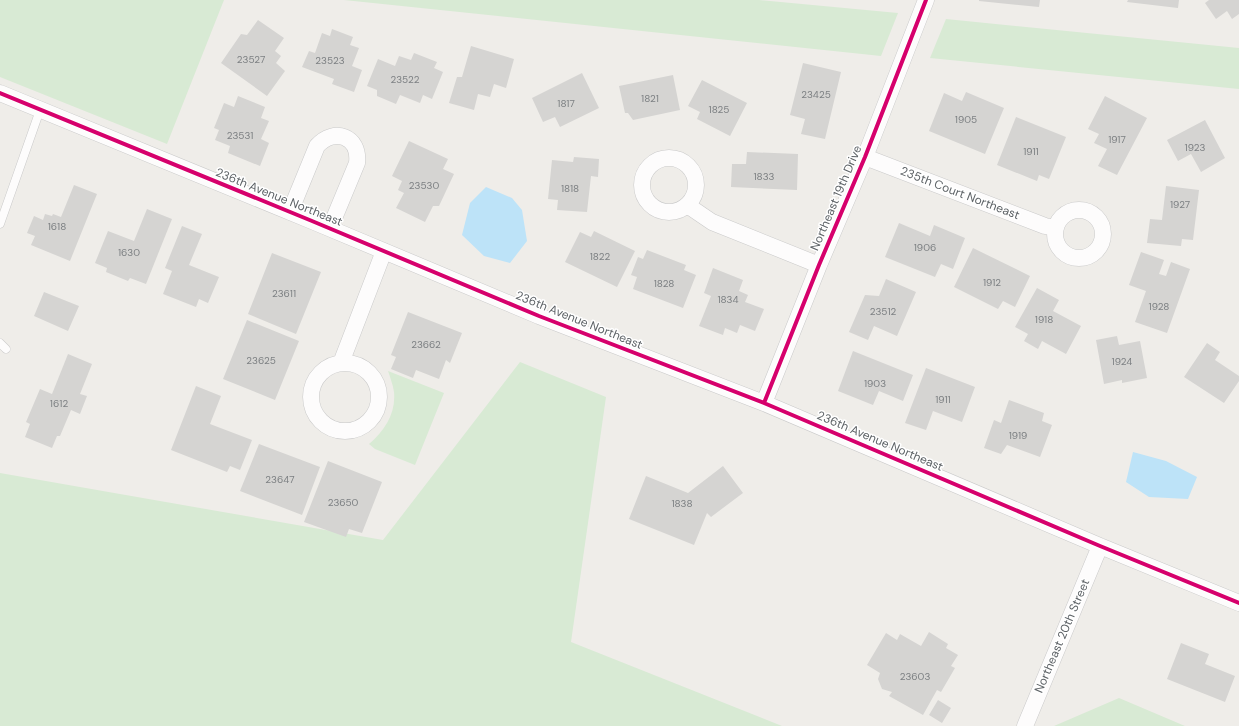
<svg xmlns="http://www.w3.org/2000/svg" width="1239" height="726" font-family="'DM Sans',sans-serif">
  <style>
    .green { fill: #d8ead4 }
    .water { fill: #bde3f8 }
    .building { fill: #d5d4d2 }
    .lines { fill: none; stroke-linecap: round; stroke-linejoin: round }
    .service-casing { stroke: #cacaca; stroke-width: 9 }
    .minor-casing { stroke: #cacaca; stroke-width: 17 }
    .service { stroke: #fdfcfc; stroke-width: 8 }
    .minor { stroke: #fdfcfc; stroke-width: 16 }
    .cycleway-casing { stroke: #fff; stroke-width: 6 }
    .cycleway { stroke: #d6006c; stroke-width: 4 }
    .labels { text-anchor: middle; stroke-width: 3; stroke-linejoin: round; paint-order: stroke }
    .number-label { font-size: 10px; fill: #7d8083 }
    .street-label { font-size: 12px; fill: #5e6367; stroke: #fff }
  </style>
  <rect width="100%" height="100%" fill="#efede9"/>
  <path class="green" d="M 0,0 L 224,0 L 167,144 L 0,77 Z
    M 344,0 L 759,0 L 898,13 L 881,56 Z
    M 946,19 L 1239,48 L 1239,89 L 930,58 Z
    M 520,362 L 606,397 L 571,642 L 782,726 L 0,726 L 0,473 L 383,540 Z
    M 388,371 L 444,393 L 415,465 L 375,449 L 369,444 C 385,430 396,413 394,392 C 393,385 390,377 388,371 Z
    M 1119,698 L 1185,726 L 1054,726 Z"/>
  <path class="water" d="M 486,187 L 512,198 L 522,210 L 527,241 L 510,263 L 484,256 L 462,235 L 470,203 Z
    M 1133,452 L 1166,461 L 1197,477 L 1188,499 L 1149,497 L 1126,482 Z"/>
  <path class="building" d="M 979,0 L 1040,0 L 1039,7 L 979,1 Z
    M 1128,0 L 1179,0 L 1178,8 L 1127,2 Z
    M 1209,0 L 1239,0 L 1239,14 L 1232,19 L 1227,11 L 1216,19 L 1205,3 Z
    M 258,20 L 284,38 L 275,51 L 281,56 L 276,63 L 285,71 L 267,96 L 221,63 L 241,34 L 247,35 Z
    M 332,29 L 353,37 L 350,45 L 359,48 L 352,66 L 362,70 L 354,92 L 332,84 L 334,79 L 302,67 L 309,51 L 315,53 L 322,33 L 330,36 Z
    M 471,46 L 514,59 L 506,88 L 494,84 L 490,97 L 478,94 L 474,110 L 449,103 L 457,77 L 462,77 Z
    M 414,53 L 437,62 L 434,68 L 443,72 L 432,99 L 423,95 L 420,103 L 400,95 L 396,104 L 377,96 L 377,90 L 367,86 L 378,59 L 395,66 L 399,56 L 411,60 Z
    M 803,63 L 841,72 L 825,139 L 801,134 L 805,119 L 790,115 Z
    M 582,73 L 599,108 L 560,127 L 555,117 L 543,122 L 532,98 Z
    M 673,75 L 680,110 L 633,120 L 628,113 L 625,113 L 619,86 Z
    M 702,80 L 747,103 L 730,136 L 697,119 L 700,112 L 688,106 Z
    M 966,92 L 1004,108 L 985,154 L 929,131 L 944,93 L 962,101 Z
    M 238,96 L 265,107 L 261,118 L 269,121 L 261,139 L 269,143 L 260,166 L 228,153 L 230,146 L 215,140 L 219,130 L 214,128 L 224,103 L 234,107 Z
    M 1105,96 L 1147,118 L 1117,175 L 1098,166 L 1107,149 L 1094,143 L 1099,134 L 1088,129 Z
    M 1016,117 L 1066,137 L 1049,179 L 1039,175 L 1037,181 L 997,165 Z
    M 1205,120 L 1225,158 L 1201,172 L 1191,154 L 1178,161 L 1167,140 Z
    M 409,141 L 448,159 L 443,169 L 454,174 L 439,206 L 433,206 L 425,222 L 396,208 L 404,193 L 398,190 L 402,181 L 392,176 Z
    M 747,152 L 798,154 L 797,190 L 731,187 L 732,164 L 746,164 Z
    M 574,157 L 599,159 L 598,177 L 591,176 L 587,212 L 557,210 L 558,200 L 548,199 L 552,160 L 573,162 Z
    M 74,185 L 97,194 L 70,261 L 31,245 L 35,236 L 27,233 L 34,216 L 43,220 L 45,214 L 52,216 L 53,214 L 61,217 Z
    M 1166,186 L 1199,190 L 1193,240 L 1182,239 L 1181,246 L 1147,243 L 1150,219 L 1162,220 Z
    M 147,209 L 172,219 L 146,284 L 130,278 L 128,281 L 106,272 L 107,268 L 95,263 L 108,231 L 134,241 Z
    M 899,223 L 930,236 L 934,225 L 965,238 L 953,269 L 941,264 L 935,277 L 885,257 Z
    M 182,226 L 202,234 L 189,265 L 219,277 L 208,303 L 199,299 L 196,307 L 163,294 L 172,271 L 165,268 Z
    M 594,231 L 635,251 L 617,287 L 565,262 L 580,232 L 591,237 Z
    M 973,248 L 1030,276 L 1015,307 L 1003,301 L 998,309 L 954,287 Z
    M 647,250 L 686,265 L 684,270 L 696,275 L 683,308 L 633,289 L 637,277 L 631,275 L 638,257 L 643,259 Z
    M 1141,252 L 1164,260 L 1159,274 L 1166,276 L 1171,262 L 1190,269 L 1167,333 L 1135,322 L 1146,291 L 1129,285 Z
    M 272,253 L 321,272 L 296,334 L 248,314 Z
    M 713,268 L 743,280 L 739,291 L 748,295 L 745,302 L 764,309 L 755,331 L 740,325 L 737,333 L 725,328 L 723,335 L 699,326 L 711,296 L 704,293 Z
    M 886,279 L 916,292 L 897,336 L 874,326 L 868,340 L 849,332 L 865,295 L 879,296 Z
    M 1037,288 L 1059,300 L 1053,311 L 1081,326 L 1066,354 L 1042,341 L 1038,349 L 1024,341 L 1028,334 L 1015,327 Z
    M 44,292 L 79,306 L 68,331 L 34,316 Z
    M 408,312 L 462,333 L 450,363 L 446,360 L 439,379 L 416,370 L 413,378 L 391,369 L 396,357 L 391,355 Z
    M 247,320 L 299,341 L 275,400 L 223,379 Z
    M 1117,336 L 1119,345 L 1140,341 L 1147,378 L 1122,383 L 1122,380 L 1104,384 L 1096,340 Z
    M 1207,343 L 1220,352 L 1215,360 L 1239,376 L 1239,381 L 1224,403 L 1184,377 Z
    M 853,351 L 913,375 L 903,401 L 879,391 L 873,405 L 838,391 Z
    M 68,354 L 92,364 L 80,394 L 87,396 L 80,414 L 71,410 L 60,436 L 57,436 L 52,448 L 25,437 L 30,424 L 26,422 L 40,389 L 52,394 Z
    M 926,368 L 975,387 L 962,422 L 933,411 L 926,430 L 905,423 Z
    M 196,386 L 221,396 L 210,424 L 252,440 L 240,470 L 230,466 L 227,472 L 171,450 Z
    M 1009,400 L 1044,413 L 1042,421 L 1052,425 L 1040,457 L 1007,445 L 1001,454 L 984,448 L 994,420 L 1001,423 Z
    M 259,444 L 320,467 L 302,515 L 240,491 Z
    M 328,461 L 382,482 L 362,533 L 349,529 L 346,537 L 304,522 Z
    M 723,466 L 743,493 L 711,517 L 707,513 L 694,545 L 629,519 L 646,476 L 688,493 Z
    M 929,632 L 948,644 L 946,648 L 958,655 L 951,666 L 955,668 L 941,692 L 937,690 L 923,715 L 889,696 L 892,692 L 882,689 L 878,679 L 880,673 L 867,665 L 886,633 L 897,640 L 900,634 L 921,646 Z
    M 1181,643 L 1209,654 L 1205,664 L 1235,676 L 1225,702 L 1167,679 Z
    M 938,700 L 951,708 L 942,723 L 929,715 Z"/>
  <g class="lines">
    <defs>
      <path id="service" d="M 0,224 L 40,110
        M 0,343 L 6,349"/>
      <path id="minor" d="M 0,93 L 312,221 L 539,316 L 764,403 L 1100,546 L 1239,603
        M 865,157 L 1045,226 L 1056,228
        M642 185a27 27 0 1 1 54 0a27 27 0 1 1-54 0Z
        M 687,205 L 712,222 L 819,265
        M1055 234a24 24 0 1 1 48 0a24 24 0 1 1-48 0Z
        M 290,212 L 317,146 C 334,127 360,136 357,163 L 330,228
        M311 397a34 34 0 1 1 68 0a34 34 0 1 1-68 0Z
        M 341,363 L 384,251
        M 764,403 L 819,265 L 865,157 L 926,0
        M 1025,726 L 1100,546"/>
    </defs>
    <use href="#service" class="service-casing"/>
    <use href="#minor" class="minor-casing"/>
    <use href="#service" class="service"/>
    <use href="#minor" class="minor"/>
    <defs>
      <path id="cycleway" d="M 0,93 L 312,221 L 539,316 L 764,403 L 1100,546 L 1239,603
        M 764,403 L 819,265 L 865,157 L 926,0"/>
    </defs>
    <use href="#cycleway" class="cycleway-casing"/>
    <use href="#cycleway" class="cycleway"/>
  </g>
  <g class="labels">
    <g class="number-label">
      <text x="251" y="63">23527</text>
      <text x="330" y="64">23523</text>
      <text x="405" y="83">23522</text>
      <text x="816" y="98">23425</text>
      <text x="650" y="102">1821</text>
      <text x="566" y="107">1817</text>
      <text x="719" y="113">1825</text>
      <text x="966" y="123">1905</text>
      <text x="240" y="139">23531</text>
      <text x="1117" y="143">1917</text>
      <text x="1195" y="151">1923</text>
      <text x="1031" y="155">1911</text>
      <text x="764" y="180">1833</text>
      <text x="424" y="189">23530</text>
      <text x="570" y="192">1818</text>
      <text x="1180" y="208">1927</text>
      <text x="57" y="230">1618</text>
      <text x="925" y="251">1906</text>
      <text x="129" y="256">1630</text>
      <text x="600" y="260">1822</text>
      <text x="992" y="286">1912</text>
      <text x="664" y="287">1828</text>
      <text x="284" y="297">23611</text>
      <text x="728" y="303">1834</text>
      <text x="1159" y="310">1928</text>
      <text x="883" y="315">23512</text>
      <text x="1044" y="323">1918</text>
      <text x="426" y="348">23662</text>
      <text x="261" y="364">23625</text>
      <text x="1122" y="365">1924</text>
      <text x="875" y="387">1903</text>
      <text x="943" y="403">1911</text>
      <text x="59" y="407">1612</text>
      <text x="1018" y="439">1919</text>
      <text x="280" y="483">23647</text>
      <text x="343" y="506">23650</text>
      <text x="682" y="507">1838</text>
      <text x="915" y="680">23603</text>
    </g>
    <g class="street-label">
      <text transform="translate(960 193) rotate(21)" y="4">235th Court Northeast</text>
      <text transform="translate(279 197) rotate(22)" y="4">236th Avenue Northeast</text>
      <text transform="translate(836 198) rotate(-67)" y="4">Northeast 19th Drive</text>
      <text transform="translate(579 320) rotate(22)" y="4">236th Avenue Northeast</text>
      <text transform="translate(880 441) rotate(23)" y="4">236th Avenue Northeast</text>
      <text transform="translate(1062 636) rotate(-67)" y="4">Northeast 20th Street</text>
    </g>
  </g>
</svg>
